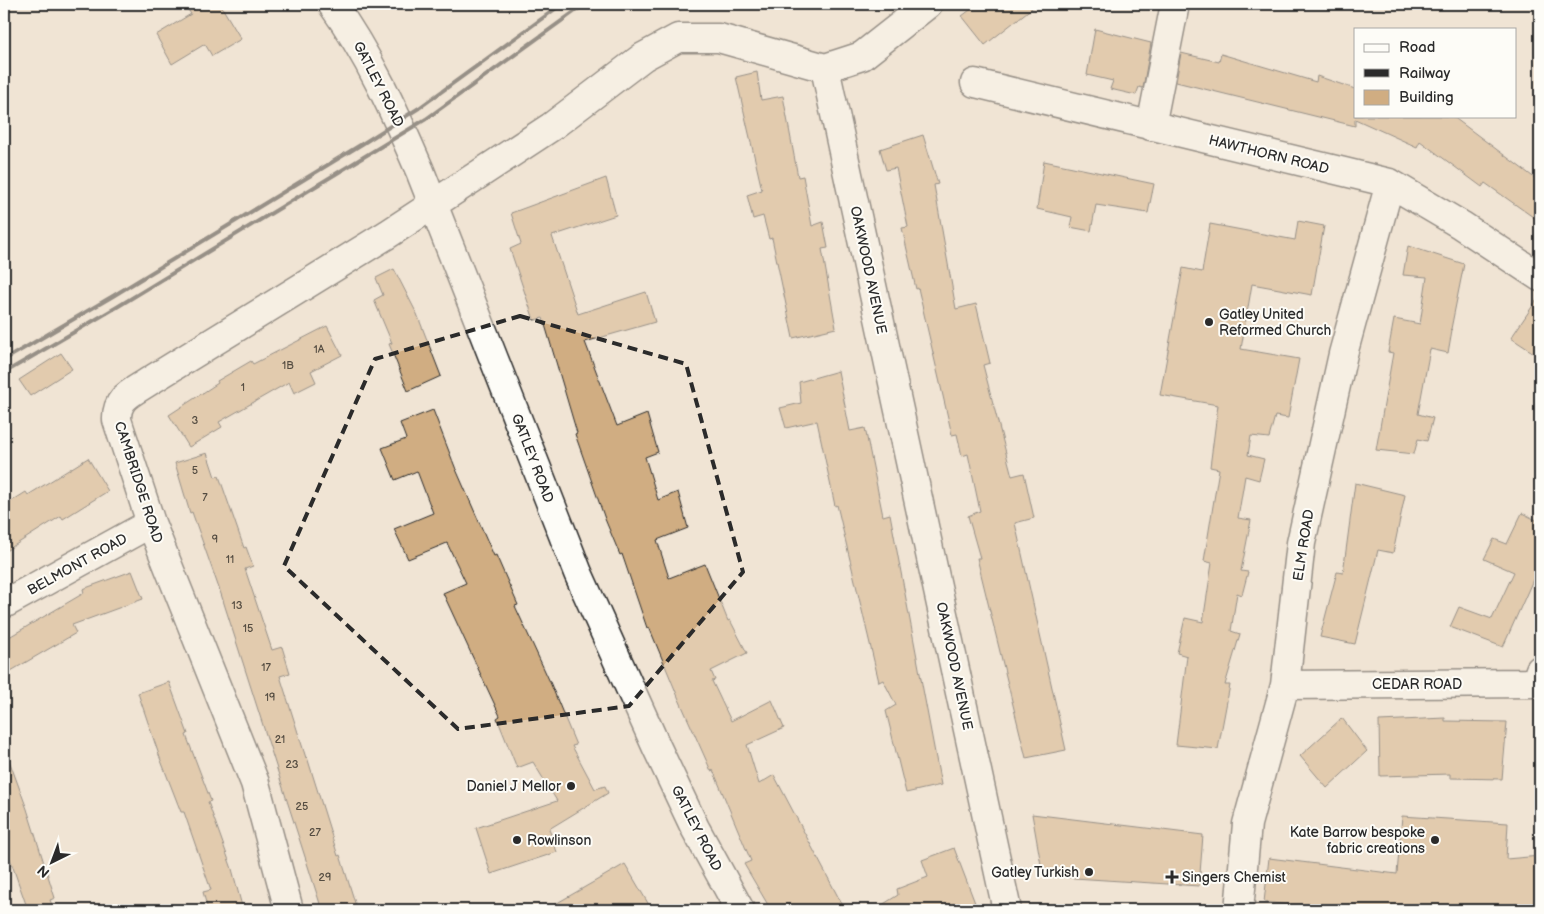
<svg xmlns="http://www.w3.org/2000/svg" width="1544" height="914" font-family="'Balsamiq Sans',sans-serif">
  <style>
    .building { fill: #d0ad82; stroke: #2b2b2b }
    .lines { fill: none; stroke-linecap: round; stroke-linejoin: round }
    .minor-casing { stroke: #2b2b2b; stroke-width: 31 }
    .major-casing { stroke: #2b2b2b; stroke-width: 31 }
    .minor { stroke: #fdfcf7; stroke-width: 28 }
    .major { stroke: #fdfcf7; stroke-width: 28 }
    .rail { stroke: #2b2b2b; stroke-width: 4 }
    .marked { fill: none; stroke: #2b2b2b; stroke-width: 4; stroke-dasharray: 10 6; stroke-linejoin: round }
    .poi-dot { fill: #2b2b2b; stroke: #fdfcf7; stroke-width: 2 }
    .labels { text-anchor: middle; stroke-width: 4; stroke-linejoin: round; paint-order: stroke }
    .number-label { font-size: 11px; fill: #544c41 }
    .street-label { font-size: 14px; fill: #2b2b2b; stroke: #fdfcf7 }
    .poi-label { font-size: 14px; fill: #2b2b2b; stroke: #fdfcf7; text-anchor: start }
  </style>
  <rect width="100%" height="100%" fill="#f0e4d4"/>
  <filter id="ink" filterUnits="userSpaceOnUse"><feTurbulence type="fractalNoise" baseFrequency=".02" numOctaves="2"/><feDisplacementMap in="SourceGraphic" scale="10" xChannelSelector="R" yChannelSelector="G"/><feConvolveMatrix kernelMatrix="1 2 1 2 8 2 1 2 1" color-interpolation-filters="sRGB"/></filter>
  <g filter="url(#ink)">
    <path class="building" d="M 184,4 L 220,4 L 241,39 L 212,56 L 205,44 L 172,64 L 156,35 L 191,14 Z
      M 978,4 L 1037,4 L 985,45 L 962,16 Z
      M 1095,29 L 1151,43 L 1143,88 L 1139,87 L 1136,95 L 1110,89 L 1113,81 L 1087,75 Z
      M 1181,53 L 1219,62 L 1221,54 L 1316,82 L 1317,76 L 1355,89 L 1355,116 L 1452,116 L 1540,182 L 1540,222 L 1485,183 L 1482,187 L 1420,141 L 1417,147 L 1355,119 L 1355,126 L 1176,82 Z
      M 757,72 L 761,100 L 783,96 L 798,177 L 803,176 L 812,226 L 823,222 L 828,248 L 822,249 L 836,328 L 793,338 L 772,238 L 769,239 L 763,216 L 753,219 L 747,195 L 762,190 L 736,77 Z
      M 923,135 L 938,184 L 934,185 L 956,309 L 976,304 L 990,363 L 983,365 L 1012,476 L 1024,473 L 1034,518 L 1015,523 L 1066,750 L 1026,758 L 977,558 L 980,558 L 968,516 L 980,511 L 968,454 L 962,456 L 957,434 L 952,435 L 918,288 L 916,289 L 902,228 L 908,227 L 896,168 L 886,170 L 880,149 Z
      M 1044,161 L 1154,184 L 1148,213 L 1096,205 L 1091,231 L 1070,227 L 1072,217 L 1037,209 Z
      M 606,178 L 616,215 L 552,236 L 578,314 L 646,292 L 655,322 L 585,342 L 617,426 L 647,414 L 658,452 L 645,457 L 658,500 L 678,492 L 688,528 L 657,540 L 669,578 L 705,564 L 728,621 L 730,620 L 747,653 L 711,671 L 715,680 L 712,681 L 731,721 L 772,700 L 784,728 L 747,745 L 759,784 L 774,775 L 845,910 L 771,910 L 744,864 L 751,861 L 713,770 L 711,771 L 678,697 L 649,627 L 647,628 L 622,554 L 620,555 L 605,519 L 575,434 L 577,433 L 543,318 L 534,320 L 510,249 L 521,244 L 511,213 Z
      M 1298,221 L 1324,226 L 1312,295 L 1252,284 L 1241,349 L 1299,359 L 1288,418 L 1275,416 L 1269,438 L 1251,436 L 1248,455 L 1264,459 L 1259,480 L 1245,476 L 1238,518 L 1251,520 L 1241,571 L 1248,572 L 1242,595 L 1237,593 L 1231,631 L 1240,634 L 1225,685 L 1230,685 L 1218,749 L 1176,745 L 1187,656 L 1177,653 L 1185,618 L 1203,622 L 1212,563 L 1204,561 L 1219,469 L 1210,467 L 1218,405 L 1160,395 L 1183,268 L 1202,272 L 1210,224 L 1295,240 Z
      M 1408,246 L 1464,264 L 1451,329 L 1452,330 L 1448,353 L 1430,349 L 1418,414 L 1433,418 L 1427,441 L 1418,439 L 1414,454 L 1376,450 L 1393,353 L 1388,352 L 1394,319 L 1420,324 L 1427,277 L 1403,275 Z
      M 394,269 L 417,314 L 441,376 L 408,391 L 389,344 L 392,343 L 374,300 L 383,295 L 376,278 Z
      M 1540,295 L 1540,357 L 1511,338 Z
      M 327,326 L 342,355 L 311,371 L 316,382 L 294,393 L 289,382 L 219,422 L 222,427 L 189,447 L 169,415 L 218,383 L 217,381 L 251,361 L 253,364 Z
      M 61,353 L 72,369 L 30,396 L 19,380 Z
      M 838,371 L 850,431 L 865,428 L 883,516 L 890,514 L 941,785 L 906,793 L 886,711 L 896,705 L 883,680 L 879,682 L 837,505 L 835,506 L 817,421 L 786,428 L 780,408 L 801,403 L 799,382 Z
      M 433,410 L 455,467 L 494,556 L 496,555 L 518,605 L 515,606 L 550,682 L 576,745 L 572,746 L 595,789 L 605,786 L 608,793 L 549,829 L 557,852 L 491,874 L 476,828 L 557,801 L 533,762 L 517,768 L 497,718 L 500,716 L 443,593 L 466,583 L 447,543 L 408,559 L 394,529 L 433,513 L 417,471 L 395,480 L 382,448 L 406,439 L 400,423 Z
      M 207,453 L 215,477 L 219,476 L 244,548 L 246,547 L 253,566 L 245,569 L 272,650 L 282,647 L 290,673 L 280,676 L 306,758 L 307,757 L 338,856 L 340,855 L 356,906 L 341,910 L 322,910 L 221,594 L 192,512 L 190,513 L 175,463 Z
      M 88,458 L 108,491 L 63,519 L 61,516 L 4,552 L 4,506 L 26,492 L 28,495 Z
      M 1355,483 L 1405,495 L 1393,553 L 1378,550 L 1355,644 L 1320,637 L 1337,572 L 1343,573 Z
      M 1522,513 L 1540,522 L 1540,564 L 1503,647 L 1450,627 L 1459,607 L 1492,619 L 1514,572 L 1484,559 L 1494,539 L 1507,544 Z
      M 132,571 L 143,599 L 72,625 L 76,633 L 4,675 L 4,640 L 84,593 L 83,589 Z
      M 169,682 L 188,734 L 186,735 L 211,801 L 208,802 L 232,869 L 243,910 L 208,910 L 203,892 L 211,890 L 184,812 L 181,812 L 160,758 L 138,693 Z
      M 1342,718 L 1367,751 L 1327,788 L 1300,756 Z
      M 1445,718 L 1445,721 L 1507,722 L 1502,779 L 1450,778 L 1450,774 L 1380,776 L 1379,721 Z
      M 4,752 L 6,752 L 27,809 L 55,898 L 50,900 L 54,910 L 28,910 L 4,842 Z
      M 1032,814 L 1203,835 L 1199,886 L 1043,876 Z
      M 1402,816 L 1508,823 L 1506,859 L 1540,856 L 1540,910 L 1331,910 L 1264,902 L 1269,858 L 1397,874 Z
      M 954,848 L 975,903 L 954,910 L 874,910 L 898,895 L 897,889 L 928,877 L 922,860 Z
      M 625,864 L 652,910 L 545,910 L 592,883 Z"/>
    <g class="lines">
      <defs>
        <path id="minor" d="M 825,68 L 862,56 L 928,4
          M 975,83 L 1390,183 L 1461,225 L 1540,277
          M 1151,126 L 1175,4
          M 4,604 L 151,523
          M 1285,685 L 1535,683 L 1540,670
          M 289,910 L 255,783 L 151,523 L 117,420 C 116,398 131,393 148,382 L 388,234 L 551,127 L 643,57 L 678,38 L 719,38 L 825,68 L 1007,910
          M 1239,910 L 1247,824 L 1285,685 L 1301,543 L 1343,354 L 1390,183"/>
        <path id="major" d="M 332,4 C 369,55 395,113 420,171 L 578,573 L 657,748 L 695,828 L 740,910"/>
      </defs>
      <use href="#minor" class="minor-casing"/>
      <use href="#major" class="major-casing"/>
      <use href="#minor" class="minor"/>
      <use href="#major" class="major"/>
      <path class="rail" d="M 4,360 L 113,296 L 362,144 L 419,108 L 562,4
        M 4,373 L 117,307 L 426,119 L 585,4"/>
    </g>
  </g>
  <path d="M0 0H1544V914H0ZM 520,316 L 686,364 L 743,572 L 629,706 L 458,729 L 284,566 L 375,359 Z" fill="#f0e4d4" fill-opacity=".55" fill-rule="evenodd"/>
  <path class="marked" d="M 520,316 L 686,364 L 743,572 L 629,706 L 458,729 L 284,566 L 375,359 Z"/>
  <g class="poi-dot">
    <circle cx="1209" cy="322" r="5"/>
    <circle cx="571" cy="786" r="5"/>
    <circle cx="517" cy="840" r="5"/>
    <circle cx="1435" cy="840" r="5"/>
    <circle cx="1089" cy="872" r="5"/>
    <path d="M1169.5 869.5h5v5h5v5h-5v5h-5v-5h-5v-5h5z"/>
  </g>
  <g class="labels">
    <g class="number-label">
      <text x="319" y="353">1A</text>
      <text x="288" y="369">1B</text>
      <text x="243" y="391">1</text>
      <text x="195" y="424">3</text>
      <text x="195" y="474">5</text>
      <text x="205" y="501">7</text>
      <text x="215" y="543">9</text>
      <text x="230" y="563">11</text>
      <text x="237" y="609">13</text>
      <text x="248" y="632">15</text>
      <text x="266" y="671">17</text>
      <text x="270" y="701">19</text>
      <text x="280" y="743">21</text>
      <text x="292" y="768">23</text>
      <text x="302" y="810">25</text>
      <text x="315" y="836">27</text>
      <text x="325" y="881">29</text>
    </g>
    <g class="street-label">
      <text transform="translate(379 84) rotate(63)" y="5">GATLEY ROAD</text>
      <text transform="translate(1269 154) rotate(14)" y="5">HAWTHORN ROAD</text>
      <text transform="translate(869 270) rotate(78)" y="5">OAKWOOD AVENUE</text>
      <text transform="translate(533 458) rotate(69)" y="5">GATLEY ROAD</text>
      <text transform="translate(139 482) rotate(72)" y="5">CAMBRIDGE ROAD</text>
      <text transform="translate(1303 545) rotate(-81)" y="5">ELM ROAD</text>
      <text transform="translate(77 564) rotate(-29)" y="5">BELMONT ROAD</text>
      <text transform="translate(955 666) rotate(78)" y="5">OAKWOOD AVENUE</text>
      <text x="1417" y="689">CEDAR ROAD</text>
      <text transform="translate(697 828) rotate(63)" y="5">GATLEY ROAD</text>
    </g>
    <g class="poi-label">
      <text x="1219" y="319">Gatley United<tspan x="1219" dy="16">Reformed Church</tspan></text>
      <text x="561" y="791" text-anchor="end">Daniel J Mellor</text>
      <text x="1425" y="837" text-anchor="end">Kate Barrow bespoke<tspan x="1425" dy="16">fabric creations</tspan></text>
      <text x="527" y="845">Rowlinson</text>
      <text x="1079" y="877" text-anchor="end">Gatley Turkish</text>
      <text x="1182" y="882">Singers Chemist</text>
    </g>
  </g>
  <rect width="1544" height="914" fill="none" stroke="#fdfcf7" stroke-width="20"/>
  <rect x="10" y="10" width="1524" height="894" fill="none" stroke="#2b2b2b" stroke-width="2" filter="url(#ink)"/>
  <rect x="1354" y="28" width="162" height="90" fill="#fdfcf7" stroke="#a9a8a5"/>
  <rect x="1364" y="44" width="25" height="8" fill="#fdfcf7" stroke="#a9a8a5"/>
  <text x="1399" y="52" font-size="15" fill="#2b2b2b">Road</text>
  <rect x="1364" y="69" width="25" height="8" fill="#2b2b2b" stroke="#a9a8a5"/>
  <text x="1399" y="78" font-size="15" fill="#2b2b2b">Railway</text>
  <rect x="1364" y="90" width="25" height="15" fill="#d0ad82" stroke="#a9a8a5"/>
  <text x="1399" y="102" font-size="15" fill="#2b2b2b">Building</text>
  <g transform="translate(52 862) rotate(222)" stroke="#fdfcf7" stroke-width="4" paint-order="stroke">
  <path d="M0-4L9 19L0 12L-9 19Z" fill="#2b2b2b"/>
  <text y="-8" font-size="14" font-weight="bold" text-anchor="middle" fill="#2b2b2b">N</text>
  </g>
</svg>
